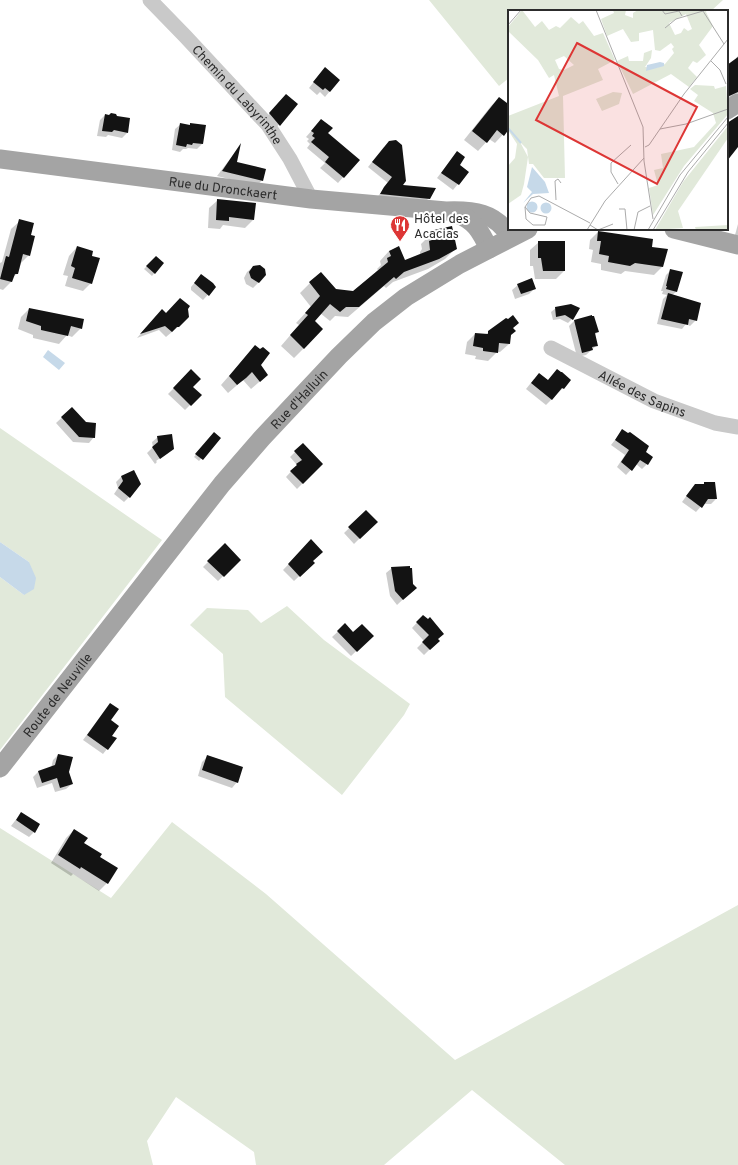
<svg xmlns="http://www.w3.org/2000/svg" width="738" height="1165" font-family="Overpass,sans-serif">
  <style>
    .green { fill: #e1e9da }
    .water { fill: #c6d9e9 }
    .shadow { fill: #0003 }
    .building { fill: #131313 }
    .lines { fill: none; stroke-linecap: round; stroke-linejoin: round }
    .minor { stroke: #c9c9c9; stroke-width: 15 }
    .major { stroke: #a4a4a4; stroke-width: 19 }
    .labels { text-anchor: middle; stroke-width: 4; stroke-linejoin: round; paint-order: stroke }
    .street-label { font-size: 13px; fill: #2c2c2c; stroke: #fff }
    .poi-label { font-size: 13px; fill: #2c2c2c; stroke: #fff; text-anchor: start }
    .inset-river { fill: none; stroke: #c6d9e9; stroke-width: 2 }
    .inset-road { fill: none; stroke: #ababab; stroke-width: 1 }
    .view { fill: #dd3635; fill-opacity: 0.15; stroke: #dd3635; stroke-width: 2 }
    .inset-edge { fill: none; stroke: #2c2c2c; stroke-width: 2 }
  </style>
  <rect width="100%" height="100%" fill="#fff"/>
  <path class="green" d="M 429,0 L 723,0 L 711,11 L 509,11 L 509,78 L 499,86 Z
    M 0,428 L 162,540 L 0,750 L 0,577 L 24,595 L 29,562 L 0,542 Z
    M 287,606 L 324,640 L 410,704 L 404,715 L 342,795 L 225,697 L 223,654 L 190,625 L 207,608 L 248,610 L 261,623 Z
    M 172,822 L 266,894 L 455,1060 L 738,905 L 738,1165 L 565,1165 L 472,1090 L 384,1165 L 256,1165 L 254,1152 L 176,1097 L 147,1141 L 153,1165 L 0,1165 L 0,828 L 111,898 Z"/>
  <path class="water" d="M 48,350 L 65,363 L 59,370 L 43,357 Z
    M 0,542 L 29,562 L 36,578 L 34,589 L 24,595 L 0,577 Z"/>
  <path class="shadow" d="M 738,56 L 738,93 L 733,97 L 727,98 L 727,67 L 737,59 L 736,58 Z
    M 320,74 L 339,80 L 325,97 L 320,92 L 317,95 L 309,88 Z
    M 499,98 L 509,118 L 509,128 L 495,143 L 489,139 L 478,151 L 464,140 L 491,106 Z
    M 281,100 L 297,104 L 274,130 L 265,119 Z
    M 105,115 L 115,115 L 127,133 L 122,138 L 108,135 L 106,137 L 97,136 L 100,120 Z
    M 321,120 L 327,133 L 358,160 L 338,183 L 320,168 L 325,163 L 307,148 L 310,144 L 307,141 L 309,139 L 306,137 Z
    M 181,124 L 189,126 L 190,124 L 205,126 L 202,144 L 197,149 L 188,148 L 186,149 L 183,149 L 180,152 L 172,150 L 175,129 Z
    M 240,146 L 236,162 L 262,180 L 257,186 L 217,176 Z
    M 384,147 L 401,185 L 429,198 L 424,203 L 376,199 L 388,183 L 368,167 Z
    M 457,152 L 458,165 L 468,172 L 453,190 L 437,178 Z
    M 218,200 L 253,220 L 245,228 L 223,225 L 220,229 L 208,228 L 209,208 Z
    M 20,221 L 30,236 L 29,255 L 21,263 L 18,273 L 12,278 L 11,282 L 3,290 L 0,289 L 0,263 L 2,262 L 11,229 Z
    M 738,224 L 738,236 L 735,235 Z
    M 434,231 L 455,249 L 445,259 L 428,269 L 393,282 L 386,288 L 384,286 L 348,317 L 335,316 L 330,321 L 320,313 L 314,321 L 304,348 L 294,358 L 281,346 L 299,325 L 296,323 L 311,307 L 300,293 L 310,283 L 335,290 L 353,292 L 378,270 L 377,269 L 381,265 L 380,261 L 389,251 L 404,261 L 420,255 L 420,252 L 422,249 L 421,244 Z
    M 598,232 L 650,248 L 662,267 L 654,275 L 625,271 L 621,274 L 601,270 L 601,264 L 591,262 L 593,250 L 589,249 L 590,240 Z
    M 539,242 L 564,271 L 556,279 L 535,279 L 533,266 L 530,266 L 530,250 Z
    M 77,247 L 91,283 L 83,291 L 65,286 L 68,276 L 63,275 L 69,256 Z
    M 156,257 L 163,263 L 152,276 L 144,269 Z
    M 253,267 L 259,282 L 253,288 L 246,284 L 244,278 L 247,272 Z
    M 671,270 L 676,292 L 672,295 L 696,320 L 690,326 L 686,324 L 682,329 L 657,324 L 663,299 L 667,295 L 662,294 L 663,291 L 661,291 L 666,275 Z
    M 196,281 L 215,287 L 203,300 L 191,290 L 191,287 Z
    M 518,285 L 535,288 L 529,294 L 515,299 L 512,290 Z
    M 556,308 L 572,319 L 568,323 L 560,319 L 553,320 L 551,312 Z
    M 29,309 L 81,328 L 72,337 L 67,335 L 59,344 L 33,338 L 33,335 L 18,329 L 21,317 Z
    M 157,315 L 179,326 L 166,337 L 159,330 L 137,338 Z
    M 574,321 L 598,332 L 594,335 L 597,345 L 586,355 L 577,357 L 569,326 Z
    M 512,328 L 509,344 L 500,352 L 497,352 L 488,361 L 475,359 L 476,356 L 465,354 L 467,342 L 475,334 L 485,335 L 489,332 Z
    M 255,346 L 259,365 L 267,375 L 251,389 L 243,380 L 228,393 L 221,385 Z
    M 191,371 L 192,387 L 200,395 L 185,410 L 168,394 Z
    M 534,379 L 563,388 L 546,405 L 526,389 Z
    M 72,408 L 94,437 L 89,443 L 73,442 L 56,423 Z
    M 622,431 L 644,452 L 647,464 L 642,469 L 636,464 L 626,475 L 617,467 L 625,455 L 611,445 Z
    M 212,436 L 220,438 L 199,461 L 194,457 Z
    M 158,437 L 173,449 L 156,461 L 157,462 L 155,464 L 147,453 L 153,447 L 152,442 Z
    M 303,444 L 322,464 L 297,489 L 286,477 L 297,465 L 290,457 Z
    M 134,471 L 129,497 L 124,502 L 114,494 L 118,488 L 116,482 L 121,477 Z
    M 705,483 L 716,499 L 711,504 L 703,504 L 696,512 L 682,502 L 690,491 L 702,485 Z
    M 366,512 L 376,522 L 354,544 L 344,533 Z
    M 311,541 L 312,562 L 313,563 L 294,581 L 283,570 Z
    M 225,545 L 240,560 L 218,581 L 203,567 Z
    M 392,568 L 415,588 L 397,605 L 390,596 L 386,573 Z
    M 423,616 L 438,641 L 424,655 L 417,648 L 424,641 L 412,628 Z
    M 345,625 L 353,634 L 372,636 L 351,656 L 332,637 Z
    M 110,704 L 111,736 L 115,739 L 103,754 L 83,740 Z
    M 58,755 L 68,772 L 72,784 L 66,789 L 55,792 L 52,783 L 37,788 L 33,777 L 38,772 L 51,768 L 53,760 Z
    M 208,756 L 237,782 L 232,788 L 198,776 L 202,762 Z
    M 21,813 L 34,832 L 29,837 L 11,826 Z
    M 74,830 L 83,843 L 99,858 L 107,883 L 99,891 L 73,874 L 71,876 L 51,863 L 66,838 Z"/>
  <path class="building" d="M 738,57 L 738,92 L 727,97 L 727,65 Z
    M 325,67 L 340,80 L 330,92 L 325,88 L 323,90 L 313,82 Z
    M 286,94 L 298,104 L 280,126 L 269,113 Z
    M 499,97 L 507,103 L 509,112 L 509,129 L 504,136 L 497,130 L 487,143 L 472,131 Z
    M 111,113 L 116,114 L 117,116 L 130,118 L 128,133 L 114,130 L 112,132 L 102,131 L 105,114 L 109,115 Z
    M 738,116 L 738,147 L 727,161 L 727,123 Z
    M 321,119 L 333,128 L 328,133 L 360,160 L 344,178 L 325,162 L 329,157 L 311,142 L 315,138 L 312,136 L 314,133 L 311,131 Z
    M 180,123 L 190,125 L 190,123 L 206,125 L 203,144 L 193,143 L 192,145 L 187,144 L 186,147 L 176,145 Z
    M 396,140 L 402,145 L 406,181 L 403,185 L 436,188 L 430,199 L 380,194 L 384,187 L 392,177 L 372,162 L 389,141 Z
    M 241,143 L 237,162 L 266,169 L 263,181 L 222,171 Z
    M 457,151 L 465,157 L 460,165 L 469,172 L 459,185 L 441,173 Z
    M 217,199 L 256,203 L 254,220 L 229,217 L 229,221 L 216,220 Z
    M 19,219 L 34,223 L 31,235 L 35,236 L 30,256 L 23,254 L 18,274 L 15,274 L 12,282 L 0,279 L 6,256 L 9,257 Z
    M 452,226 L 457,249 L 439,259 L 404,272 L 396,279 L 394,277 L 359,307 L 346,307 L 340,312 L 330,304 L 315,321 L 323,329 L 304,349 L 290,335 L 308,315 L 305,313 L 320,296 L 309,282 L 321,272 L 336,289 L 353,291 L 388,262 L 387,258 L 391,256 L 389,251 L 399,246 L 405,260 L 430,250 L 429,241 L 432,240 L 431,233 L 434,230 Z
    M 598,231 L 653,239 L 652,247 L 668,249 L 663,267 L 635,263 L 630,266 L 608,262 L 609,256 L 599,254 L 601,241 L 597,241 Z
    M 538,241 L 565,241 L 565,271 L 543,271 L 541,258 L 538,258 Z
    M 77,246 L 93,251 L 92,256 L 100,258 L 92,284 L 72,278 L 75,268 L 71,266 Z
    M 156,256 L 164,263 L 155,274 L 146,266 Z
    M 260,265 L 265,269 L 266,275 L 259,283 L 251,278 L 249,272 L 253,266 Z
    M 670,269 L 683,272 L 677,292 L 666,289 L 667,286 L 666,286 Z
    M 201,274 L 213,283 L 216,287 L 209,296 L 194,283 Z
    M 532,278 L 536,289 L 521,294 L 517,284 Z
    M 668,293 L 701,303 L 697,321 L 689,319 L 688,325 L 661,319 Z
    M 180,298 L 190,306 L 188,309 L 189,317 L 179,327 L 177,327 L 172,332 L 165,326 L 140,334 L 162,309 L 166,313 Z
    M 571,304 L 580,308 L 573,320 L 565,315 L 556,317 L 555,307 Z
    M 29,308 L 84,319 L 82,329 L 71,326 L 68,336 L 41,330 L 41,326 L 26,321 Z
    M 513,315 L 519,323 L 513,328 L 516,331 L 511,335 L 510,344 L 499,343 L 498,353 L 483,351 L 483,348 L 473,346 L 475,333 L 488,334 L 488,331 L 506,318 L 508,319 Z
    M 592,315 L 592,316 L 594,316 L 599,332 L 595,333 L 598,346 L 592,347 L 593,350 L 582,353 L 574,320 Z
    M 255,345 L 260,349 L 263,347 L 270,353 L 261,365 L 268,375 L 260,382 L 252,372 L 246,378 L 237,385 L 229,376 Z
    M 191,369 L 201,379 L 193,387 L 202,395 L 191,406 L 173,388 Z
    M 557,369 L 561,372 L 562,372 L 571,380 L 564,389 L 562,388 L 552,400 L 531,383 L 539,373 L 548,380 Z
    M 72,407 L 86,422 L 96,423 L 95,438 L 79,437 L 61,417 Z
    M 622,429 L 628,433 L 630,432 L 649,446 L 646,452 L 653,457 L 648,465 L 640,460 L 632,471 L 621,462 L 629,450 L 615,440 Z
    M 214,432 L 221,438 L 203,460 L 195,454 Z
    M 172,434 L 174,449 L 160,459 L 152,447 L 158,442 L 157,436 Z
    M 303,443 L 323,464 L 303,484 L 290,471 L 297,465 L 296,464 L 302,460 L 294,451 Z
    M 134,470 L 141,484 L 130,498 L 118,488 L 123,481 L 121,476 Z
    M 704,482 L 715,482 L 717,499 L 708,499 L 702,508 L 686,496 L 695,484 L 704,484 Z
    M 366,510 L 378,522 L 360,539 L 348,527 Z
    M 311,539 L 323,552 L 313,561 L 315,563 L 300,577 L 288,564 Z
    M 225,543 L 241,560 L 224,577 L 207,561 Z
    M 410,566 L 410,568 L 412,568 L 413,584 L 417,588 L 403,600 L 395,591 L 391,567 Z
    M 423,615 L 428,619 L 430,617 L 444,634 L 438,639 L 440,641 L 430,650 L 422,642 L 429,635 L 416,622 Z
    M 345,623 L 353,632 L 362,624 L 374,636 L 357,652 L 337,631 Z
    M 110,703 L 119,709 L 111,720 L 119,726 L 112,736 L 117,738 L 108,750 L 87,735 Z
    M 58,754 L 73,757 L 69,772 L 73,784 L 60,788 L 57,778 L 42,783 L 38,771 L 55,765 Z
    M 207,755 L 243,767 L 238,783 L 202,770 Z
    M 21,812 L 40,824 L 35,833 L 16,820 Z
    M 74,829 L 88,838 L 84,843 L 102,854 L 100,857 L 118,868 L 108,884 L 81,867 L 80,869 L 58,855 Z"/>
  <g class="lines">
    <g class="minor">
      <path id="s1" d="M 150,0 L 185,36 L 268,125 L 290,159 L 311,199"/>
      <path id="s2" d="M 551,348 L 654,401 L 715,423 L 738,427"/>
    </g>
    <g class="major">
      <path d="M 727,110 L 738,103"/>
      <path id="s3" d="M 0,159 L 311,199 L 446,211 C 473,210 496,212 510,237"/>
      <path d="M 456,214 C 474,219 481,232 489,249"/>
      <path d="M 674,229 L 738,245"/>
      <path id="s4" d="M 0,768 L 222,484 L 262,438 L 339,356 L 374,322 L 406,297 L 460,264 L 528,229"/>
    </g>
  </g>
  <defs>
    <symbol id="restaurant-pin" viewBox="-11 -11 22 30"><path d="M0 17L-7.5 6A9.5 9.5 0 1 1 7.5 6Z" fill="#dd3635" stroke="#fff"/><path d="M-5-6h1v4h1v-4h1v4h1v-4h1v5L-1.5 .5V6h-2V.5L-5-1ZM5-6V6H3V1.5H1.5Q1.5-4 5-6Z" fill="#fff"/></symbol>
  </defs>
  <g fill-rule="evenodd">
    <use href="#restaurant-pin" x="389" y="214" width="22" height="30"/>
  </g>
  <g class="labels">
    <g class="street-label">
      <text dy="5" stroke="none"><textPath href="#s1" startOffset="129">Chemin du Labyrinthe</textPath></text>
      <text dy="5" stroke="none"><textPath href="#s3" startOffset="225">Rue du Dronckaert</textPath></text>
      <text dy="5" stroke="none"><textPath href="#s2" startOffset="102">Allée des Sapins</textPath></text>
      <text dy="5" stroke="none"><textPath href="#s4" startOffset="475">Rue d'Halluin</textPath></text>
      <text dy="5" stroke="none"><textPath href="#s4" startOffset="93">Route de Neuville</textPath></text>
    </g>
    <g class="poi-label">
      <text x="414" y="223">Hôtel des<tspan x="414" dy="15">Acacias</tspan></text>
    </g>
  </g>
  <g transform="translate(508 10)">
    <rect width="220" height="220" fill="#fff"/>
    <path d="M 14,0 L 27,17 L 34,11 L 41,20 L 48,16 L 52,18 L 63,7 L 71,14 L 75,11 L 86,26 L 95,23 L 107,50 L 90,59 L 95,70 L 55,86 L 57,168 L 36,168 L 25,154 L 21,154 L 19,139 L 12,132 L 20,147 L 16,174 L 13,185 L 0,194 L 0,156 L 7,148 L 9,134 L 0,120 L 0,106 L 51,86 L 46,65 L 41,68 L 30,50 L 0,21 L 0,17 ZM 56,46 L 66,55 L 56,60 L 51,59 L 47,50 ZM 105,0 L 118,0 L 117,5 L 125,8 L 125,3 L 130,0 L 199,0 L 198,2 L 205,16 L 191,35 L 198,45 L 189,53 L 185,51 L 180,58 L 189,67 L 181,77 L 163,64 L 125,84 L 109,51 L 120,46 L 121,51 L 135,51 L 136,43 L 144,40 L 143,48 L 137,57 L 148,58 L 157,54 L 166,43 L 164,39 L 166,37 L 163,33 L 152,41 L 147,40 L 145,20 L 131,23 L 131,31 L 123,32 L 115,19 L 99,26 L 93,9 L 106,3 ZM 178,4 L 184,19 L 180,21 L 176,18 L 173,23 L 167,25 L 161,13 ZM 187,75 L 206,76 L 207,79 L 218,76 L 220,104 L 176,156 L 145,205 L 141,178 L 150,175 L 146,160 L 155,158 L 153,144 L 186,137 L 208,113 L 205,103 L 186,91 L 190,85 L 182,79 ZM 105,82 L 114,83 L 111,94 L 94,101 L 88,89 ZM 220,116 L 220,128 L 170,201 L 175,218 L 147,220 L 175,172 ZM 220,215 L 220,220 L 188,220 L 187,217 Z" fill="#e1e9da" fill-rule="evenodd"/>
    <path d="M 152,52 L 156,53 L 156,56 L 138,61 L 139,55 ZM 24,157 L 37,172 L 41,183 L 25,184 L 15,193 L 24,182 L 19,177 ZM18.5 197a5.5 5.5 0 1 1 11 0a5.5 5.5 0 1 1-11 0ZM32.5 198a5.5 5.5 0 1 1 11 0a5.5 5.5 0 1 1-11 0Z" fill="#c6d9e9"/>
    <path class="inset-river" d="M 0,118 L 13,133"/>
    <path class="inset-road" d="M 88,0 L 135,117 L 136,151 L 145,209M 154,0 L 157,4 L 171,1 L 174,6M 0,15 L 13,0M 157,18 L 168,9 L 195,1 L 216,34M 203,51 L 212,60 L 218,74M 152,119 L 178,114 L 220,99M 137,137 L 141,135 L 176,84 L 220,29M 110,174 L 103,162 L 103,153 L 123,135M 48,190 L 47,171 L 50,169 L 53,173M 17,197 L 22,203 L 39,207 L 37,215 L 25,215 L 18,209 L 17,197 L 23,188 L 31,186 L 82,213M 111,199 L 117,199 L 119,220M 82,215 L 90,220 L 105,214M 79,220 L 97,191 L 136,148M 126,220 L 130,202 L 142,196M 140,220 L 172,165 L 220,107M 145,220 L 180,162 L 220,113"/>
    <path class="view" d="M 69,33 L 189,97 L 149,174 L 28,110 Z"/>
    <rect width="220" height="220" class="inset-edge"/>
  </g>
</svg>
